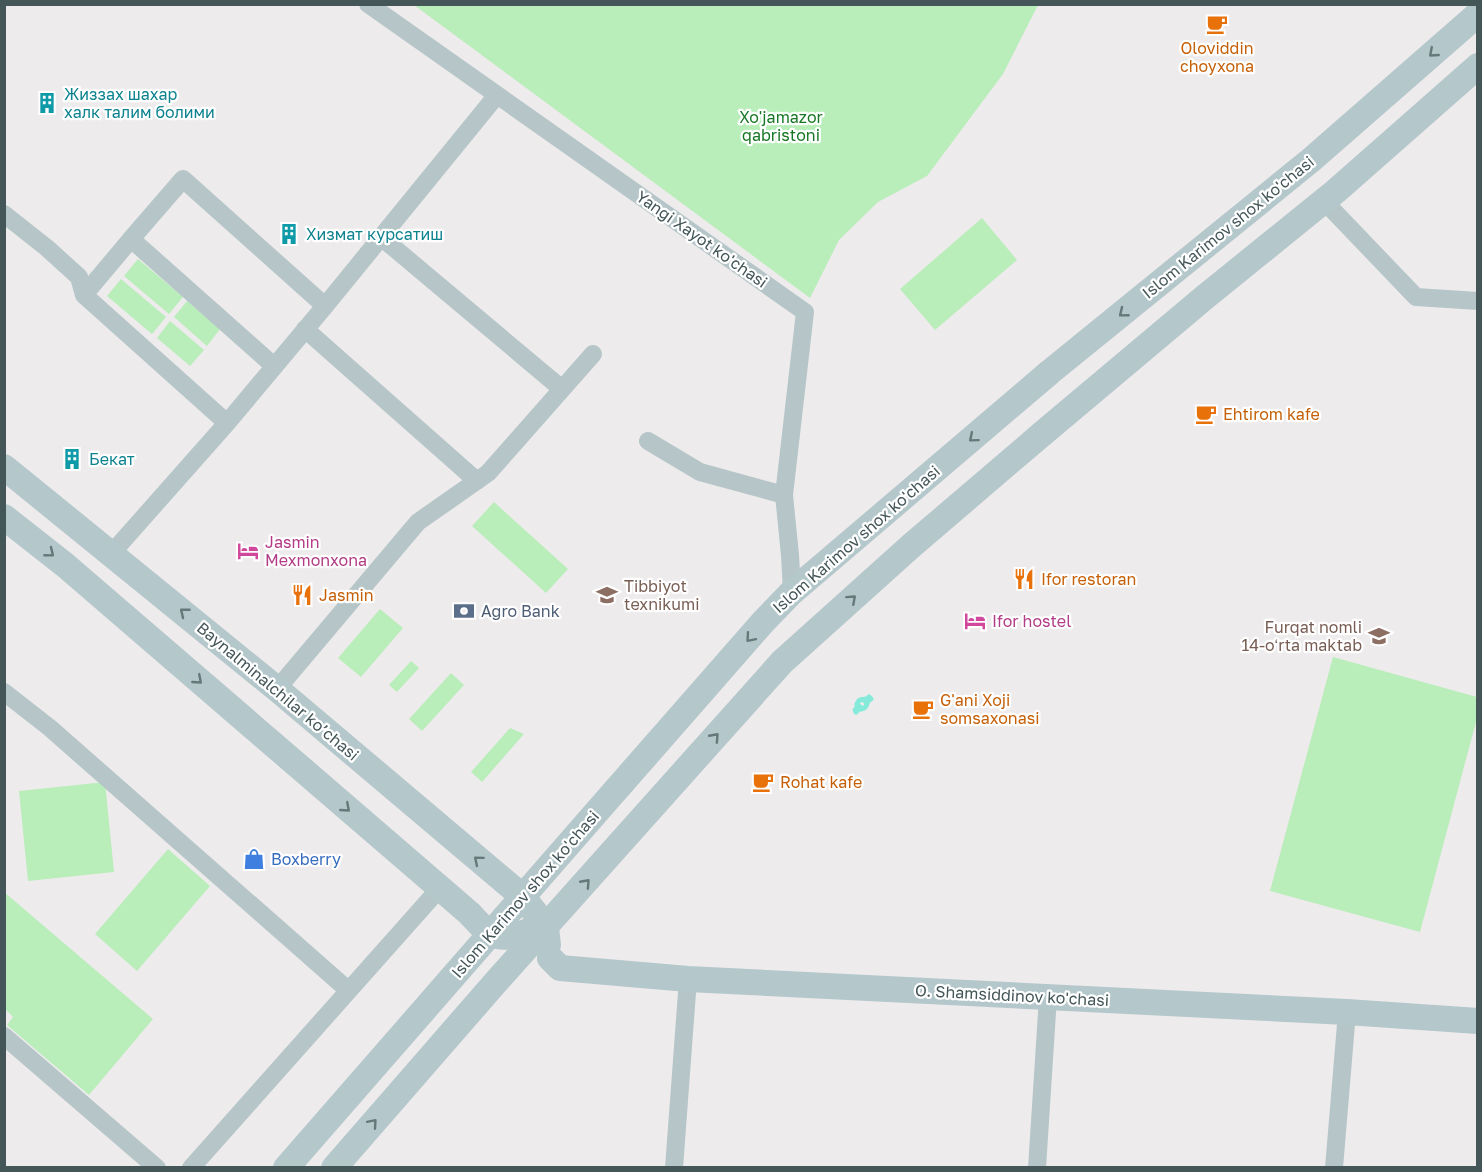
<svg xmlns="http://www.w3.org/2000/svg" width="1482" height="1172" font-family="'Golos Text',sans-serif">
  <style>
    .green { fill: #b9edba }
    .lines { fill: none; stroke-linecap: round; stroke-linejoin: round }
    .stream { stroke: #86eadb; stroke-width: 5 }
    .street { stroke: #b6c6c8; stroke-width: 18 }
    .secondary { stroke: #b4c7cb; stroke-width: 26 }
    .oneway { stroke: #66787a }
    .labels { text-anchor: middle; stroke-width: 4.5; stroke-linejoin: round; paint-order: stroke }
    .food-label { font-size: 16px; fill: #c56008; stroke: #fff; text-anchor: start }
    .culture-label { font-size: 16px; fill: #0d838f; stroke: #fff; text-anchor: start }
    .park-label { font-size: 16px; fill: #177725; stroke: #fff }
    .street-label { font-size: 16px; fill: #445658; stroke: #fff }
    .hotel-label { font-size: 16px; fill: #b23c85; stroke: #fff; text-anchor: start }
    .education-label { font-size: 16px; fill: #785e54; stroke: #fff; text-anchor: start }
    .service-label { font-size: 16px; fill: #4e5e75; stroke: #fff; text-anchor: start }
    .shop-label { font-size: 16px; fill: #366cbe; stroke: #fff; text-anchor: start }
  </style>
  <rect width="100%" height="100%" fill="#eeebec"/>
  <path class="green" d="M 414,5 L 1038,5 L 1003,74 L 927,176 L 878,202 L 839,240 L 810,298 Z
    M 982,218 L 1017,260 L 935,330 L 900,289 Z
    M 138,259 L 183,297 L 169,314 L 124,276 Z
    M 121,279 L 166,317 L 152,334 L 107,296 Z
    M 187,301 L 220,329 L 207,346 L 174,317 Z
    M 170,321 L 204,350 L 190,366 L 157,338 Z
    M 494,502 L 568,569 L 546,593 L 472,526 Z
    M 380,609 L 403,628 L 361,677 L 338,658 Z
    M 1333,657 L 1477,697 L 1477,718 L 1420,932 L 1270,891 Z
    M 411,661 L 419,668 L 397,692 L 389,685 Z
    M 451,673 L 464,685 L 422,731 L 409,719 Z
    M 510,728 L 524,734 L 482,782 L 471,772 Z
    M 105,782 L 114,872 L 28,881 L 19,791 Z
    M 168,849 L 210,886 L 137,971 L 95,934 Z
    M 4,892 L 153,1019 L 89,1095 L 7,1025 L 13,1017 L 5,1009 Z"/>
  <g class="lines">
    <path class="stream" d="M 869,697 L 871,699 L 868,701 L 867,704 L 866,701 L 863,700 L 865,699 L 866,700 Z
      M857.5 704a4.5 4.5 0 1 1 9 0a4.5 4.5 0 1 1-9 0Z
      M 857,704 L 862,709 L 859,709 L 856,712 L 855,710 L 857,708 Z"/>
    <path class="street" d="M 368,4 L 805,312 L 784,495 L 790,555 L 792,592
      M 1324,201 L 1416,297 L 1478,301
      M 4,214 L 47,248 L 79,277 L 84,295 L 227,423
      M 381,237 L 562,389
      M 131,239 L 183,179 L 325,306
      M 84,295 L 131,239 L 274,366
      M 305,329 L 477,481
      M 648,441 L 700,472 L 784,495
      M 111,554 L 227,423 L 325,306 L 497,95
      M 277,689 L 418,522 L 488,473 L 593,354
      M 4,692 L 50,728 L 348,990
      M 4,1036 L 157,1168
      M 191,1168 L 439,889
      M 674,1168 L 688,979
      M 1037,1168 L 1048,997
      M 1334,1168 L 1347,1012"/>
    <path class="secondary" d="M 4,467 L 277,689 L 523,897 L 544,924 L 546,928 L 548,945
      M 4,517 L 65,565 L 469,913 C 475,919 482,928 490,933 C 507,943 531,931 546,922
      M 550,958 L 560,968 L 688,979 L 1347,1012 L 1478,1021
      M 286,1168 C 444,985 604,804 763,622 L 792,592 L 1050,372 L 1311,160 L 1478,14
      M 334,1168 L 495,983 L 782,662 L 911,546 L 1042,434 L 1205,297 L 1336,191 L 1478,66"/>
  </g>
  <defs><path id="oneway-chevron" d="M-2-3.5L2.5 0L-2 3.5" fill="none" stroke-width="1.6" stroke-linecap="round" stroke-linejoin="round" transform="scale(1.5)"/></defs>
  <g class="oneway">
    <use href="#oneway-chevron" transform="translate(1433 53) rotate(139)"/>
    <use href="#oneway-chevron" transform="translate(1123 313) rotate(141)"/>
    <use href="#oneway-chevron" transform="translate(973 438) rotate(140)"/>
    <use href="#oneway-chevron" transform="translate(50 553) rotate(39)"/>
    <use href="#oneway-chevron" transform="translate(852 599) rotate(-42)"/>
    <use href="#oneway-chevron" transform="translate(184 612) rotate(-141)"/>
    <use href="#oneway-chevron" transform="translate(750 638) rotate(131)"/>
    <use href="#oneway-chevron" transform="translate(198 680) rotate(41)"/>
    <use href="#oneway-chevron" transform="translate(715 737) rotate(-48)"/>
    <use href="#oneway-chevron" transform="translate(346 808) rotate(41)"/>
    <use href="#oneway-chevron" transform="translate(478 860) rotate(-140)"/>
    <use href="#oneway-chevron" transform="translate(586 883) rotate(-48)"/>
    <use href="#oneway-chevron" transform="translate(373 1123) rotate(-49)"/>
  </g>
  <defs>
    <symbol id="cafe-bare" viewBox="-9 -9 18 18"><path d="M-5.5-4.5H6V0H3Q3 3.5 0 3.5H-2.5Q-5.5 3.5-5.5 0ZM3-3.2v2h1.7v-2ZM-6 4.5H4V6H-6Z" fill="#e8710a" stroke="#fff" stroke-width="2.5" paint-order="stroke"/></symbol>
    <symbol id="building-bare" viewBox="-9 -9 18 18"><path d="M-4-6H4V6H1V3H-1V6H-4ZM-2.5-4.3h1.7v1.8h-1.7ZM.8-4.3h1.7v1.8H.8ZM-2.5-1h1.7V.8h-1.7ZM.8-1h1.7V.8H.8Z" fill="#0f9aa8" stroke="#fff" stroke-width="2.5" paint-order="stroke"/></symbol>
    <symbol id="hotel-bare" viewBox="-9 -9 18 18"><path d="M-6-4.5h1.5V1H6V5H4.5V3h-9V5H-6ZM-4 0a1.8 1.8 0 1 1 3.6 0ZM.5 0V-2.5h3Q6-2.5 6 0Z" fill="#d1479c" stroke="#fff" stroke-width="2.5" paint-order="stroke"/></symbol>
    <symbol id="restaurant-bare" viewBox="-9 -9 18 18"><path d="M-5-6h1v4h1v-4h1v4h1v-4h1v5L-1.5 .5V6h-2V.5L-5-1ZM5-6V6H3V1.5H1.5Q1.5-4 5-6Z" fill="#e8710a" stroke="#fff" stroke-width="2.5" paint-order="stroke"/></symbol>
    <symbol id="university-bare" viewBox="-9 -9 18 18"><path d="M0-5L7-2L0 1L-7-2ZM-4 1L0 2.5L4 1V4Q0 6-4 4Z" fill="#8d6e63" stroke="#fff" stroke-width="2.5" paint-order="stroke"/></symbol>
    <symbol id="bank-bare" viewBox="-9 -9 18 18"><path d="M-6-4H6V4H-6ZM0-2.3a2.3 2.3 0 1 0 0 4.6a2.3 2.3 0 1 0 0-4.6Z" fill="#5c6f8a" stroke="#fff" stroke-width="2.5" paint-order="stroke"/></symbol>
    <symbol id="school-bare" viewBox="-9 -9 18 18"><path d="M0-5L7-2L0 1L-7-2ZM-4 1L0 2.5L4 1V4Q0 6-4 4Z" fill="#8d6e63" stroke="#fff" stroke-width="2.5" paint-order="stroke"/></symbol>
    <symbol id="shop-bare" viewBox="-9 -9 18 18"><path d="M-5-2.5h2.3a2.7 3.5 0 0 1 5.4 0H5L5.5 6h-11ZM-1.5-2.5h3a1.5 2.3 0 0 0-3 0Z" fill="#3f7fe0" stroke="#fff" stroke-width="2.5" paint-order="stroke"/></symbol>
  </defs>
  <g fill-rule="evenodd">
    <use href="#cafe-bare" x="1202" y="9" width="30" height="30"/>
    <use href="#building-bare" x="32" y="88" width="30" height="30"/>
    <use href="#building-bare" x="274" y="219" width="30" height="30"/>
    <use href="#cafe-bare" x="1191" y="399" width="30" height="30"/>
    <use href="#building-bare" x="57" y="444" width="30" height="30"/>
    <use href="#hotel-bare" x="233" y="536" width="30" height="30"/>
    <use href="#restaurant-bare" x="1009" y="564" width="30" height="30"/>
    <use href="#restaurant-bare" x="287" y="580" width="30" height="30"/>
    <use href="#university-bare" x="592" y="580" width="30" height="30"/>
    <use href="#bank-bare" x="449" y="596" width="30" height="30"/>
    <use href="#hotel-bare" x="960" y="606" width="30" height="30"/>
    <use href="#school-bare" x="1364" y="621" width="30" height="30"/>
    <use href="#cafe-bare" x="908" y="694" width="30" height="30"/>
    <use href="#cafe-bare" x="748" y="767" width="30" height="30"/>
    <use href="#shop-bare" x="239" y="844" width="30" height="30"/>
  </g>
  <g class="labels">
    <g class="food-label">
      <text x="1217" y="54" text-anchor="middle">Oloviddin<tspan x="1217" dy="18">choyxona</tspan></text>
      <text x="1223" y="420">Ehtirom kafe</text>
      <text x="1041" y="585">Ifor restoran</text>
      <text x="319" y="601">Jasmin</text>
      <text x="940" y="706">G'ani Xoji<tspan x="940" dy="18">somsaxonasi</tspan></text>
      <text x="780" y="788">Rohat kafe</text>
    </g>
    <g class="culture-label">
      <text x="64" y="100">Жиззах шахар<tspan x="64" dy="18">халк талим болими</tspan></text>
      <text x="306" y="240">Хизмат курсатиш</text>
      <text x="89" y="465">Бекат</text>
    </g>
    <g class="park-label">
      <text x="781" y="123">Xo'jamazor<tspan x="781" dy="18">qabristoni</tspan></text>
    </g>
    <g class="street-label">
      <text transform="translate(1228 227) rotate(-39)" y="6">Islom Karimov shox ko'chasi</text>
      <text transform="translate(702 239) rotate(35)" y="6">Yangi Xayot ko'chasi</text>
      <text transform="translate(856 539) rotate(-41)" y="6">Islom Karimov shox ko'chasi</text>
      <text transform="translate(278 691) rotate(40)" y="6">Baynalminalchilar ko’chasi</text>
      <text transform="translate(525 894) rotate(-49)" y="6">Islom Karimov shox ko'chasi</text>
      <text transform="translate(1012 995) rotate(3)" y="6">O. Shamsiddinov ko'chasi</text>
    </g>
    <g class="hotel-label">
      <text x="265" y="548">Jasmin<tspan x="265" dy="18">Mexmonxona</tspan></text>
      <text x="992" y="627">Ifor hostel</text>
    </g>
    <g class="education-label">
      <text x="624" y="592">Tibbiyot<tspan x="624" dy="18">texnikumi</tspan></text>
      <text x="1362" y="633" text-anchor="end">Furqat nomli<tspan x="1362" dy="18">14-oʻrta maktab</tspan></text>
    </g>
    <g class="service-label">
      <text x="481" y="617">Agro Bank</text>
    </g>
    <g class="shop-label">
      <text x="271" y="865">Boxberry</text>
    </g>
  </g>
  <rect width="1482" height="1172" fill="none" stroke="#445658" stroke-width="12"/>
</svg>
